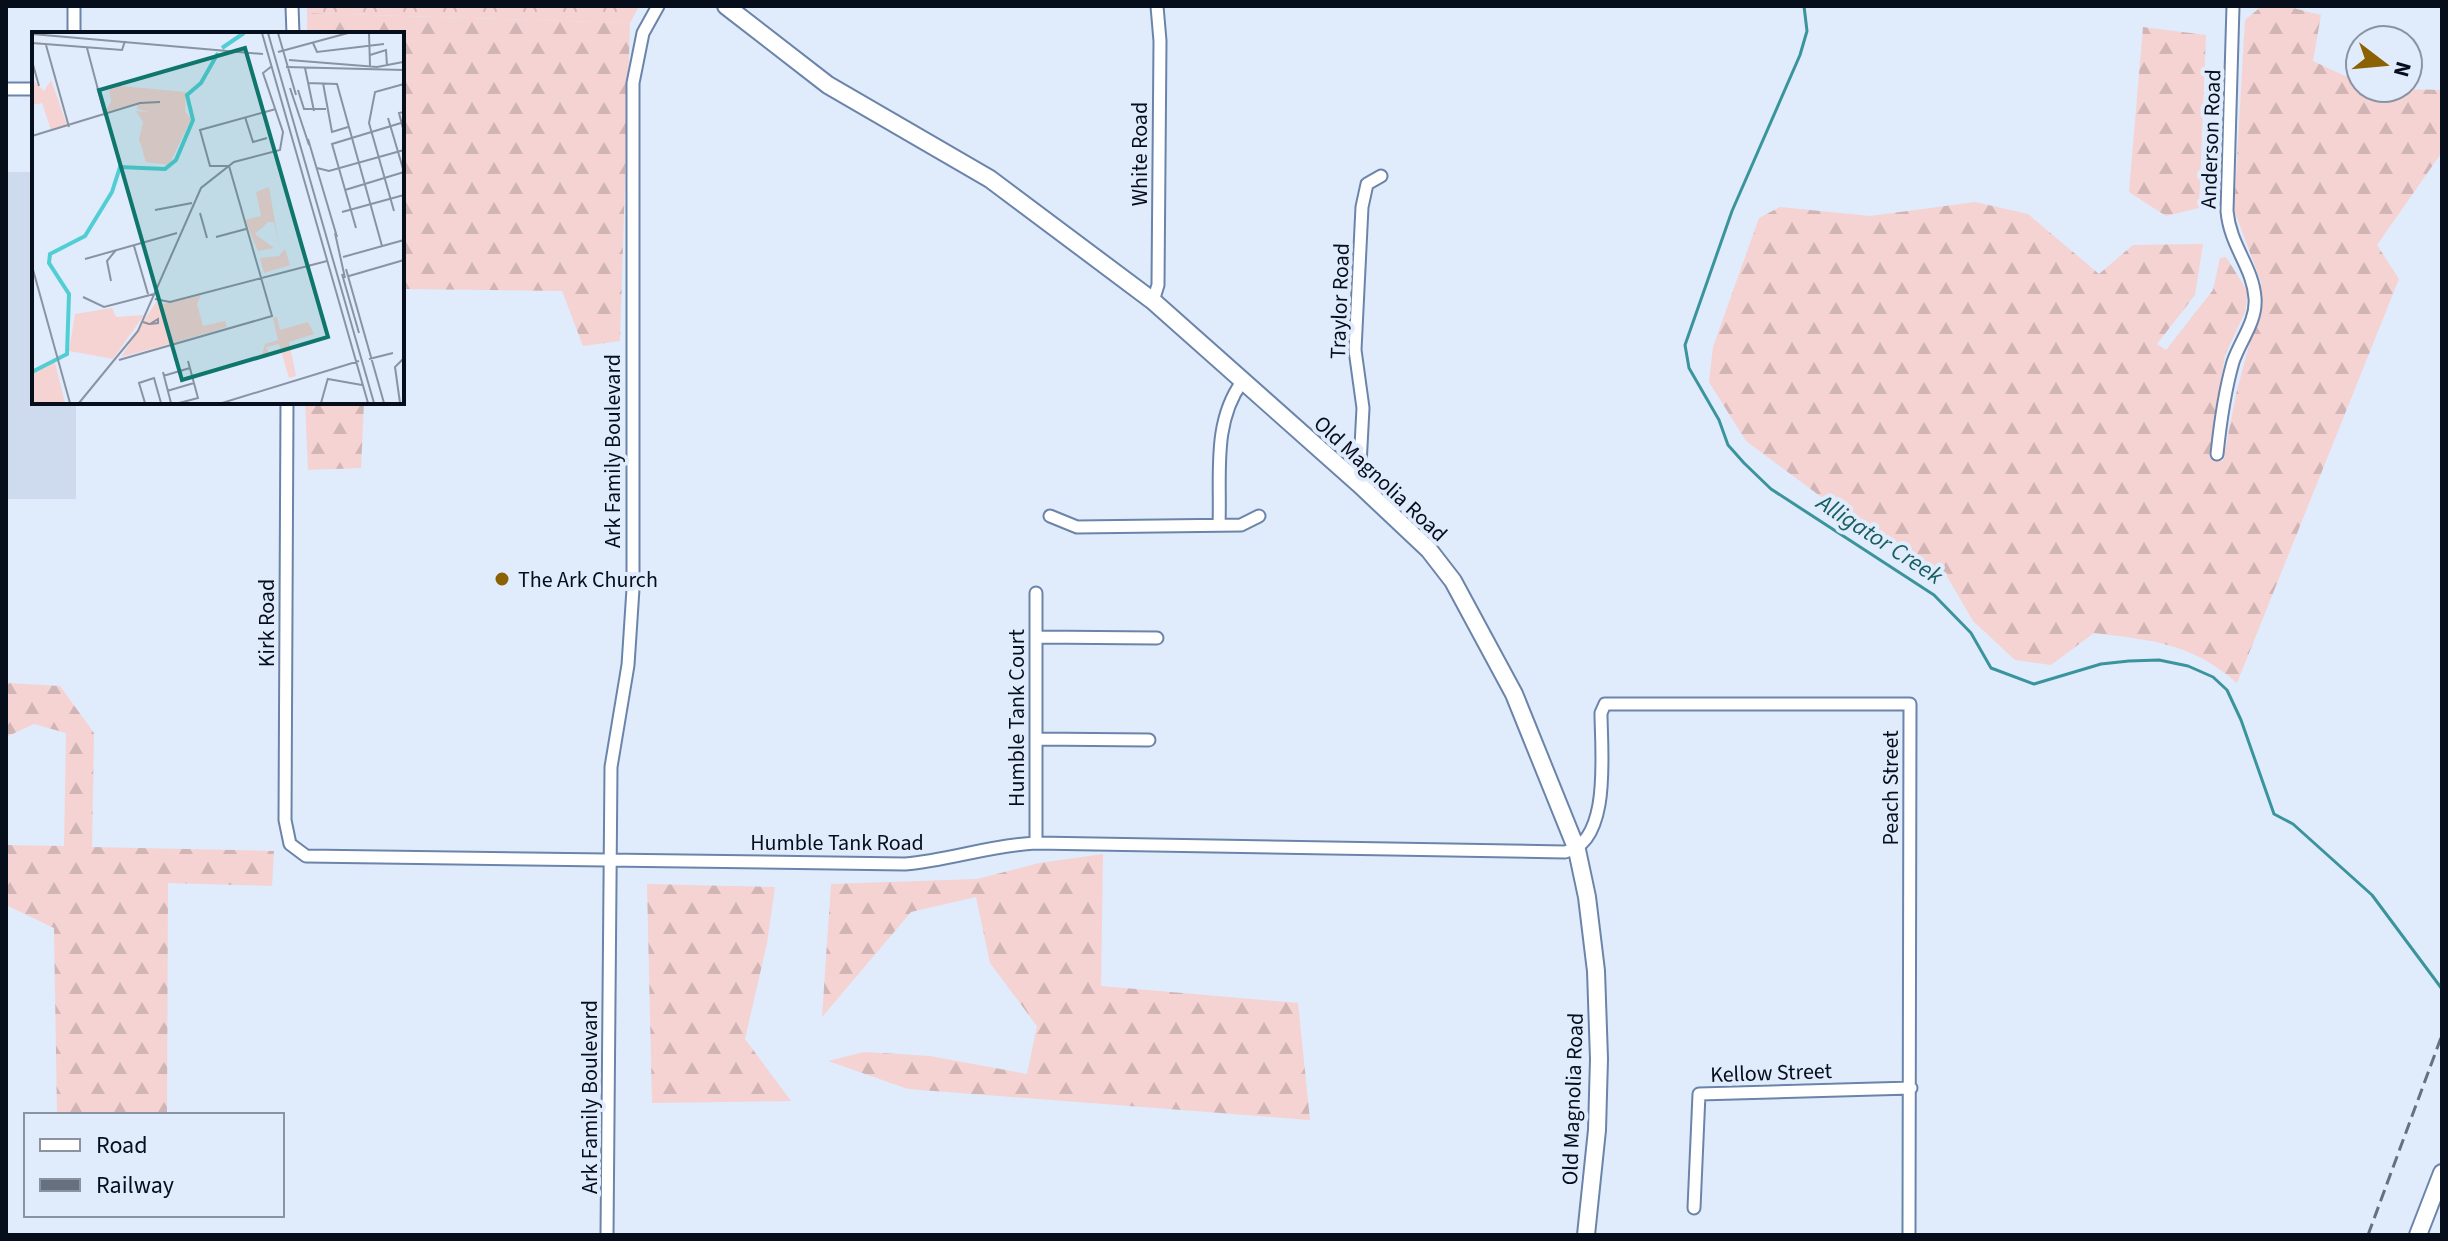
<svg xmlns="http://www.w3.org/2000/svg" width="2448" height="1241" font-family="'Source Sans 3',sans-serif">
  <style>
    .built { fill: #cedaee }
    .forest { fill: url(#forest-firs) }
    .park { fill: url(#park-crowns) }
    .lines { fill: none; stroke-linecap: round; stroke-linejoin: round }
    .stream { stroke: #3a949c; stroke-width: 3 }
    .street-casing { stroke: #6b84aa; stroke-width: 15 }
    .secondary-casing { stroke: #6b84aa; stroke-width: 20 }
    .street { stroke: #fff; stroke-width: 11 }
    .secondary { stroke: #fff; stroke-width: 16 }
    .rail { stroke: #67707f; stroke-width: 3; stroke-dasharray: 12 6; stroke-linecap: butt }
    .poi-dot { fill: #8b6102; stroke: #e0ebfc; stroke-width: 3 }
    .labels { text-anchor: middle; stroke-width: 8; stroke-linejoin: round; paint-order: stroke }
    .street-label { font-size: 22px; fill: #060e1c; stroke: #e0ebfc }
    .poi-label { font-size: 22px; fill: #060e1c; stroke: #e0ebfc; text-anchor: start }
    .water-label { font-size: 24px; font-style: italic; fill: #165e60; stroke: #e0ebfc }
    .inset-river { fill: none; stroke: #50ced3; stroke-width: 4 }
    .inset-road { fill: none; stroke: #8993a2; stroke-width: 2 }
    .view { fill: #0f766e; fill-opacity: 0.15; stroke: #0f766e; stroke-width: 4 }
    .inset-edge { fill: none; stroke: #060e1c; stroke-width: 4 }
  </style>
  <defs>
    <pattern id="forest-firs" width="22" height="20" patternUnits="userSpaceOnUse" patternTransform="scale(2)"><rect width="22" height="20" fill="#f5d3d2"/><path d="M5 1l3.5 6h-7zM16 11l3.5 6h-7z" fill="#d1b4b4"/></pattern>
    <pattern id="park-crowns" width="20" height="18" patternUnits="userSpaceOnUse" patternTransform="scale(2)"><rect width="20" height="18" fill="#f5d3d2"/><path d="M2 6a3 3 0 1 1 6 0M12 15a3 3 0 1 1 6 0" fill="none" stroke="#d1b4b4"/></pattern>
  </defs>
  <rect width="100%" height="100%" fill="#e0ebfc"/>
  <path class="built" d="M 6,172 L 34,172 L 34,402 L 76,402 L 76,499 L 6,499 Z"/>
  <path class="forest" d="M 2262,6 L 2285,6 L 2321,15 L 2313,61 L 2360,83 L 2360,88 L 2442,90 L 2442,152 L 2377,245 L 2399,279 L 2237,683 C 2192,643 2151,640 2094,633 L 2051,665 L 2015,660 L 1973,621 L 1945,573 L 1824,499 L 1746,441 L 1709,382 L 1713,347 L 1759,218 L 1780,207 L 1870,216 L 1975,202 L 2028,214 L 2099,274 L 2133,245 L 2203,244 L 2195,295 L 2157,344 L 2166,350 L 2213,290 L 2220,258 L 2226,257 L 2248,292 L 2245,312 L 2225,355 L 2209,457 L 2223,461 L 2237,390 L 2258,312 L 2261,282 L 2234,210 L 2245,20 Z
    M 307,13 L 630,23 L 620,341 L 583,346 L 562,291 L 402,289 L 402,34 L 307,34 Z
    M 2143,27 L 2206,35 L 2199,208 L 2166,216 L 2129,192 Z
    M 305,402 L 364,402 L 361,468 L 308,470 Z
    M 8,683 L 60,686 L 94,733 L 92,847 L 274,851 L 272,886 L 168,883 L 167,1115 L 57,1115 L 54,928 L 6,905 L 6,845 L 64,846 L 66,733 L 34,724 L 6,737 Z
    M 1103,854 L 1101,986 L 1298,1003 L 1310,1120 L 908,1089 L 828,1061 L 864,1052 L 930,1056 L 1027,1074 L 1037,1026 L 990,963 L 976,897 L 911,912 L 822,1017 L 831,884 L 977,879 L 1039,863 Z
    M 647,884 L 775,887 L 767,943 L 745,1039 L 791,1101 L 652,1103 Z"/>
  <path class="park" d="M 307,6 L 639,6 L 630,23 L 307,13 Z"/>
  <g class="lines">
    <path class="stream" d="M 1804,6 L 1807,31 L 1800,55 L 1732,211 L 1685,345 L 1689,368 L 1719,420 L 1728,445 L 1744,463 L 1771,489 L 1934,595 L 1971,633 L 1991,668 L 2034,684 L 2101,664 L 2129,661 L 2159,660 L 2188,666 L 2213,677 L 2227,690 L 2241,720 L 2274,814 L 2293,824 L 2372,895 L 2442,989"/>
    <defs>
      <path id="street" d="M 74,6 L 74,34
        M 292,6 L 293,34
        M 6,89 L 34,89
        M 1153,301 L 1158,285 L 1160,41 L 1157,6
        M 287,402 L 285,820 L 290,844 L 306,856 L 905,864 C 950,860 991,845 1036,843 L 1565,852 C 1612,843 1601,750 1601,713 L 1605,704 L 1910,704 L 1909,1235
        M 2217,454 C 2220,425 2225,390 2233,362 C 2240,341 2257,321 2255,298 C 2253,267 2230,246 2227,211 L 2233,6
        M 1359,484 L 1363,408 L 1355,350 L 1362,207 L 1367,184 L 1381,176
        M 1050,516 L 1077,527 L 1241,525 L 1259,516
        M 1219,525 C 1221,476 1212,423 1242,382
        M 1036,593 L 1036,843
        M 1036,637 L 1157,638
        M 1036,739 L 1149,740
        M 1694,1208 L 1699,1094 L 1911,1088
        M 607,1235 L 611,767 L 628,665 L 633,589 L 633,83 L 643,33 L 658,6"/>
      <path id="secondary" d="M 726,6 L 828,85 L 990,179 L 1153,301 L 1359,484 L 1429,550 L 1453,581 L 1514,694 L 1577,850 L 1587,897 L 1596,971 L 1599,1059 L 1597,1130 L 1586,1235
        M 2418,1235 L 2442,1173"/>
    </defs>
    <use href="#street" class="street-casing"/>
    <use href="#secondary" class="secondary-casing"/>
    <use href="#street" class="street"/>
    <use href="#secondary" class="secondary"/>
    <path class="rail" d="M 2368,1235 L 2442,1035"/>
  </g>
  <circle class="poi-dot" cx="502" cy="579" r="8"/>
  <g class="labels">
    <g class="street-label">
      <text transform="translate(2210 139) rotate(-88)" y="8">Anderson Road</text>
      <text transform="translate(1139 154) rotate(-90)" y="8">White Road</text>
      <text transform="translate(1339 301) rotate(-88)" y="8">Traylor Road</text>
      <text transform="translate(612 451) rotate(-90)" y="8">Ark Family Boulevard</text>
      <text transform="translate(1381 478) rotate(43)" y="8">Old Magnolia Road</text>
      <text transform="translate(266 623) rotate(-90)" y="8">Kirk Road</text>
      <text transform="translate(1016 718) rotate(-90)" y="8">Humble Tank Court</text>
      <text transform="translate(1890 788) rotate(-90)" y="8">Peach Street</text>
      <text x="837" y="850">Humble Tank Road</text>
      <text transform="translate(1771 1072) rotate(-2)" y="8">Kellow Street</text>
      <text transform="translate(589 1097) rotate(-90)" y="8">Ark Family Boulevard</text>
      <text transform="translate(1572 1099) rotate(-88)" y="8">Old Magnolia Road</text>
    </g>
    <g class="poi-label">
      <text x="518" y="587">The Ark Church</text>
    </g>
    <g class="water-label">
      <text transform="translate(1880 539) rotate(33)" y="8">Alligator Creek</text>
    </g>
  </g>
  <g transform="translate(32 32)">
    <rect width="372" height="372" fill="#e0ebfc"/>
    <path d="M 0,47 L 12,59 L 19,48 L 35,93 L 19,98 L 10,71 L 0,73 ZM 77,53 L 154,60 L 153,79 L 159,87 L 137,133 L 114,130 L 107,107 L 111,90 L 104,79 L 117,80 L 105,77 L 106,71 L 73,80 L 79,70 ZM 237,155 L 247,214 L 242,190 L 236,190 L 223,202 L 242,216 L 226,219 L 213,188 L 229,184 L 224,160 ZM 253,217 L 258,233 L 232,241 L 228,226 L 247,224 ZM 169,263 L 165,272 L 171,294 L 193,289 L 195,295 L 141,311 L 131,272 ZM 80,276 L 84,285 L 112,283 L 81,327 L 37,319 L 43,282 ZM 245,285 L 248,298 L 276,290 L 282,302 L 257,310 L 264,344 L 257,346 L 247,312 L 234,315 L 237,322 L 230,323 L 233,312 L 246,308 L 241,286 ZM 22,327 L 33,371 L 0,371 L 0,339 Z" fill="#f5d3d2"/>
    <path d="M 124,270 L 131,272 L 141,311 L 89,325 Z" fill="#f5d3d2"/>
    <path class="inset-river" d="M 190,16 L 212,1M 0,340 L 35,322 L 37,262 L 17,231 L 18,222 L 53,204 L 80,160 L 88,135 L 133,137 L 144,128 L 161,88 L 155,63 L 169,51 L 186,21"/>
    <path class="inset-road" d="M 230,1 L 336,371M 236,1 L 342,371M 246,1 L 264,63M 337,1 L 338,34M 0,2 L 231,22M 0,11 L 90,18 L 93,9M 281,11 L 285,20 L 352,12M 14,13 L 37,95M 55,16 L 73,84M 246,20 L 316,1M 338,23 L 354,18 L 355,34M 257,28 L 345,35 L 371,30M 0,29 L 7,54M 254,35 L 372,38M 273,36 L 282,79M 276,51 L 305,52 L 350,214M 291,51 L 300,100 L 316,95M 258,56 L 277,113M 266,58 L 272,77 L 294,77M 372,80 L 367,81 L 372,100M 213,85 L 221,110 L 235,106M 356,86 L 372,140M 0,104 L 108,71 L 128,70M 276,107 L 305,205M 285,136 L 297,139 L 372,118M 313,158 L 372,140M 123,178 L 160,171M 362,179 L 337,91 L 343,60 L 372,52M 310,180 L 372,163M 168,181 L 175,206M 324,196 L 300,112 L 369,91M 303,201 L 313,246M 184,205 L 214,197M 102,214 L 116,262M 311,225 L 372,208M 53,227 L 145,201M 0,234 L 38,371M 314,237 L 352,371M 310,242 L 327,301M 317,244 L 372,228M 79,249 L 75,229 L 84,218M 51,265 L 72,275 L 126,261M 123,267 L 138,270 L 295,229M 111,290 L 117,292 L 118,292 L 126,291 L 126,287 L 118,292M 337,327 L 361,321M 87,328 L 240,284 L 197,134 L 178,134 L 168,98 L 244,77M 131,340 L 139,371M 131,344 L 158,336M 296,347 L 330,353M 135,359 L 162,351M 47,371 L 106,299 L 169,156 L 202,130 L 248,118 L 251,100 L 231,41 L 240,34M 113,371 L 107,351 L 122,346 L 129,371M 147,371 L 166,366 L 156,329M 190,371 L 327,329M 289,371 L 296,346M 368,371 L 363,335 L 372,326"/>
    <path class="view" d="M 213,16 L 296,305 L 150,348 L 67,58 Z"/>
    <rect width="372" height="372" class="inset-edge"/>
  </g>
  <rect width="2448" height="1241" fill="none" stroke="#060e1c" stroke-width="16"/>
  <rect x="24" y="1113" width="260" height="104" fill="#e0ebfc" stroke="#8993a2" stroke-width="2"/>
  <rect x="40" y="1139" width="40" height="12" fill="#ffffff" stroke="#8993a2" stroke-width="2"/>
  <text x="96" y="1153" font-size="24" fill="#060e1c">Road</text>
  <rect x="40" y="1179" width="40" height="12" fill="#67707f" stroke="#8993a2" stroke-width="2"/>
  <text x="96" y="1193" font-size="24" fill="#060e1c">Railway</text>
  <g transform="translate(2384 64) rotate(106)"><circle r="38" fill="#e0ebfc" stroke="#8993a2" stroke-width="2"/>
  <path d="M0-6L14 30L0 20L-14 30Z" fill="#8b6102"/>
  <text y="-12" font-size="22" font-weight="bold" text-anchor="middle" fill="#060e1c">N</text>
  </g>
</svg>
